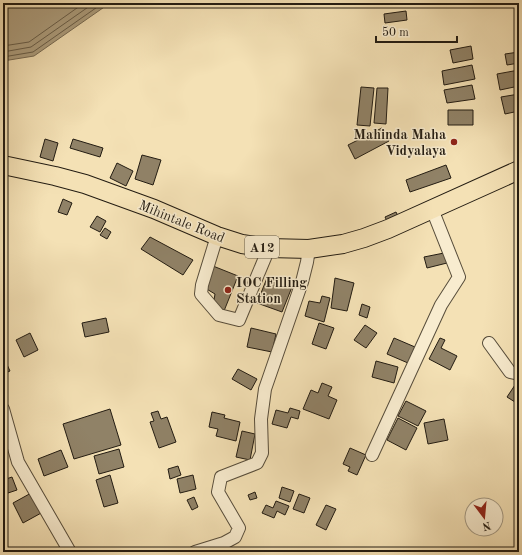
<svg xmlns="http://www.w3.org/2000/svg" width="522" height="555" font-family="'Old Standard TT',serif">
  <style>
    .water { fill: #ad9e7e; stroke: #766a53 }
    .lines { fill: none; stroke-linecap: round; stroke-linejoin: round }
    .shore { stroke: #685d48; stroke-width: 1 }
    .building { fill: #908267; stroke: #231c12 }
    .minor-casing { stroke: #574d3b; stroke-width: 14 }
    .highway-casing { stroke: #231c12; stroke-width: 20 }
    .minor { stroke: #f8eccf; stroke-width: 12 }
    .highway { stroke: #f4e1b5; stroke-width: 18 }
    .poi-dot { fill: #8f2418; stroke: #f8eccf; stroke-width: 1.5 }
    .labels { text-anchor: middle; stroke-width: 3; stroke-linejoin: round; paint-order: stroke }
    .shield { fill: #f8eccf; stroke: #635a4b; stroke-width: 1 }
    .shield-label { font-size: 13px; font-weight: bold; fill: #231c12 }
    .poi-label { font-size: 14px; font-weight: bold; fill: #231c12; stroke: #f8eccf; text-anchor: end }
    .street-label { font-size: 14px; fill: #231c12; stroke: #f8eccf }
  </style>
  <rect width="100%" height="100%" fill="#f4e1b5"/>
  <filter id="stains"><feTurbulence type="fractalNoise" baseFrequency=".005" numOctaves="4"/><feColorMatrix values="0 0 0 0 .2 0 0 0 0 .09 0 0 0 0 .02 0 0 0 .5 -.17"/></filter>
  <radialGradient id="worn" r=".72"><stop offset=".6" stop-color="#630" stop-opacity="0"/><stop offset="1" stop-color="#630" stop-opacity=".3"/></radialGradient>
  <path class="water" d="M 3,3 L 110,3 L 34,56 L 3,61 Z"/>
  <g class="lines">
    <path class="shore" d="M 3,46 L 29,42 L 84,3
      M 3,52 L 31,47 L 94,3
      M 3,57 L 33,52 L 103,3"/>
  </g>
  <path class="building" d="M 454,3 L 478,3 L 455,7 Z
    M 406,11 L 407,20 L 385,23 L 384,14 Z
    M 471,46 L 473,59 L 453,63 L 450,50 Z
    M 519,52 L 519,63 L 507,65 L 505,54 Z
    M 472,65 L 475,79 L 444,85 L 442,71 Z
    M 519,70 L 519,86 L 500,90 L 497,74 Z
    M 472,85 L 475,99 L 447,103 L 444,90 Z
    M 361,87 L 374,88 L 370,126 L 357,125 Z
    M 377,88 L 388,88 L 386,124 L 374,123 Z
    M 519,94 L 519,111 L 505,114 L 501,97 Z
    M 448,110 L 473,110 L 473,125 L 448,125 Z
    M 382,128 L 389,141 L 355,159 L 348,145 Z
    M 45,139 L 58,143 L 53,161 L 40,157 Z
    M 73,139 L 103,148 L 100,157 L 70,148 Z
    M 142,155 L 161,160 L 153,185 L 135,179 Z
    M 117,163 L 133,171 L 126,186 L 110,178 Z
    M 446,165 L 451,178 L 410,192 L 406,180 Z
    M 63,199 L 72,203 L 67,215 L 58,212 Z
    M 396,212 L 398,216 L 387,221 L 385,217 Z
    M 97,216 L 106,221 L 100,232 L 90,227 Z
    M 105,228 L 111,232 L 107,239 L 100,235 Z
    M 150,237 L 193,260 L 183,275 L 141,249 Z
    M 444,253 L 447,263 L 427,268 L 424,257 Z
    M 213,266 L 238,276 L 224,311 L 213,306 L 215,294 L 205,288 Z
    M 267,278 L 292,287 L 282,312 L 257,303 Z
    M 335,278 L 354,283 L 347,311 L 331,308 Z
    M 322,296 L 330,298 L 324,322 L 305,316 L 309,301 L 320,303 Z
    M 362,304 L 370,307 L 367,318 L 359,315 Z
    M 106,318 L 109,332 L 85,337 L 82,323 Z
    M 319,323 L 334,328 L 326,349 L 312,344 Z
    M 365,325 L 377,333 L 366,348 L 354,340 Z
    M 251,328 L 276,334 L 272,352 L 247,347 Z
    M 30,333 L 38,350 L 24,357 L 16,340 Z
    M 394,338 L 415,347 L 408,363 L 387,354 Z
    M 440,338 L 445,340 L 441,348 L 457,356 L 450,370 L 429,359 Z
    M 3,356 L 10,371 L 3,374 Z
    M 376,361 L 398,367 L 394,383 L 372,377 Z
    M 238,369 L 257,379 L 251,390 L 232,379 Z
    M 517,382 L 519,383 L 519,396 L 515,402 L 507,397 Z
    M 322,383 L 332,387 L 328,396 L 337,400 L 329,419 L 303,409 L 311,390 L 318,393 Z
    M 406,401 L 426,411 L 418,426 L 398,416 Z
    M 290,408 L 300,411 L 298,419 L 291,417 L 287,428 L 272,424 L 276,410 L 288,413 Z
    M 110,409 L 121,445 L 74,459 L 63,424 Z
    M 158,411 L 161,419 L 167,417 L 176,442 L 159,448 L 150,422 L 154,421 L 151,413 Z
    M 212,412 L 225,415 L 224,418 L 240,422 L 236,441 L 216,436 L 218,429 L 209,427 Z
    M 398,418 L 417,428 L 406,450 L 387,440 Z
    M 444,419 L 448,440 L 428,444 L 424,423 Z
    M 242,431 L 255,434 L 250,460 L 236,457 Z
    M 350,448 L 366,455 L 357,475 L 348,471 L 350,467 L 343,464 Z
    M 119,449 L 124,467 L 99,474 L 94,456 Z
    M 61,450 L 68,467 L 44,476 L 38,459 Z
    M 178,466 L 181,475 L 170,479 L 168,469 Z
    M 110,475 L 118,503 L 104,507 L 96,480 Z
    M 193,475 L 196,489 L 180,493 L 177,479 Z
    M 12,477 L 17,490 L 5,494 L 3,490 L 3,480 Z
    M 282,487 L 294,491 L 290,502 L 279,498 Z
    M 33,492 L 43,512 L 23,523 L 13,503 Z
    M 255,492 L 257,498 L 250,500 L 248,495 Z
    M 299,494 L 310,498 L 304,513 L 293,509 Z
    M 194,497 L 198,507 L 192,510 L 187,500 Z
    M 276,501 L 289,506 L 285,515 L 277,511 L 274,518 L 262,513 L 266,505 L 273,508 Z
    M 326,505 L 336,509 L 326,530 L 316,525 Z"/>
  <g class="lines">
    <defs>
      <path id="minor" d="M 217,236 L 202,285 L 201,294 L 219,315 L 239,320 L 269,248
        M 489,343 L 510,372 L 519,374
        M 3,409 L 18,462 L 70,552
        M 372,455 L 441,305 L 459,277 L 432,209
        M 195,552 L 224,543 L 235,537 L 239,528 L 218,492 L 221,477 L 257,463 L 262,453 L 261,419 L 265,389 L 302,282 L 307,262 L 309,249"/>
      <path id="highway" d="M 3,165 L 55,176 L 85,184 L 154,209 L 217,236 L 242,244 L 269,248 L 309,249 L 343,244 L 364,238 L 388,229 L 519,170"/>
    </defs>
    <use href="#minor" class="minor-casing"/>
    <use href="#highway" class="highway-casing"/>
    <use href="#minor" class="minor"/>
    <use href="#highway" class="highway"/>
  </g>
  <g class="poi-dot">
    <circle cx="454" cy="142" r="4"/>
    <circle cx="228" cy="290" r="4"/>
  </g>
  <g class="labels">
    <rect class="shield" x="245" y="236" width="34" height="22" rx="3"/>
    <g class="shield-label">
      <text x="262" y="252">A12</text>
    </g>
    <g class="poi-label">
      <text x="446" y="139">Mahinda Maha<tspan x="446" dy="16">Vidyalaya</tspan></text>
      <text x="236" y="287" text-anchor="start">IOC Filling<tspan x="236" dy="16">Station</tspan></text>
    </g>
    <g class="street-label">
      <text transform="translate(182 221) rotate(22)" y="5">Mihintale Road</text>
    </g>
  </g>
  <rect width="522" height="555" fill="none" stroke="#f4e1b5" stroke-width="16"/>
  <rect x="4" y="4" width="514" height="547" fill="none" stroke="#231c12" stroke-width="2"/>
  <rect x="8" y="8" width="506" height="539" fill="none" stroke="#231c12"/>
  <g transform="translate(484 517) rotate(164)"><circle r="19" fill="#f8eccf" stroke="#a39983"/>
  <path d="M0-3L7 15L0 10L-7 15Z" fill="#8f2418"/>
  <text y="-6" font-size="11" font-weight="bold" text-anchor="middle" fill="#231c12">N</text>
  </g>
  <path d="M376 36v6h81v-6" fill="none" stroke="#231c12" stroke-width="2"/>
  <text x="382" y="36" font-size="12" fill="#231c12" stroke="#f8eccf" stroke-width="3" paint-order="stroke">50 m</text>
  <rect width="100%" height="100%" filter="url(#stains)"/>
  <rect width="100%" height="100%" fill="url(#worn)"/>
</svg>
